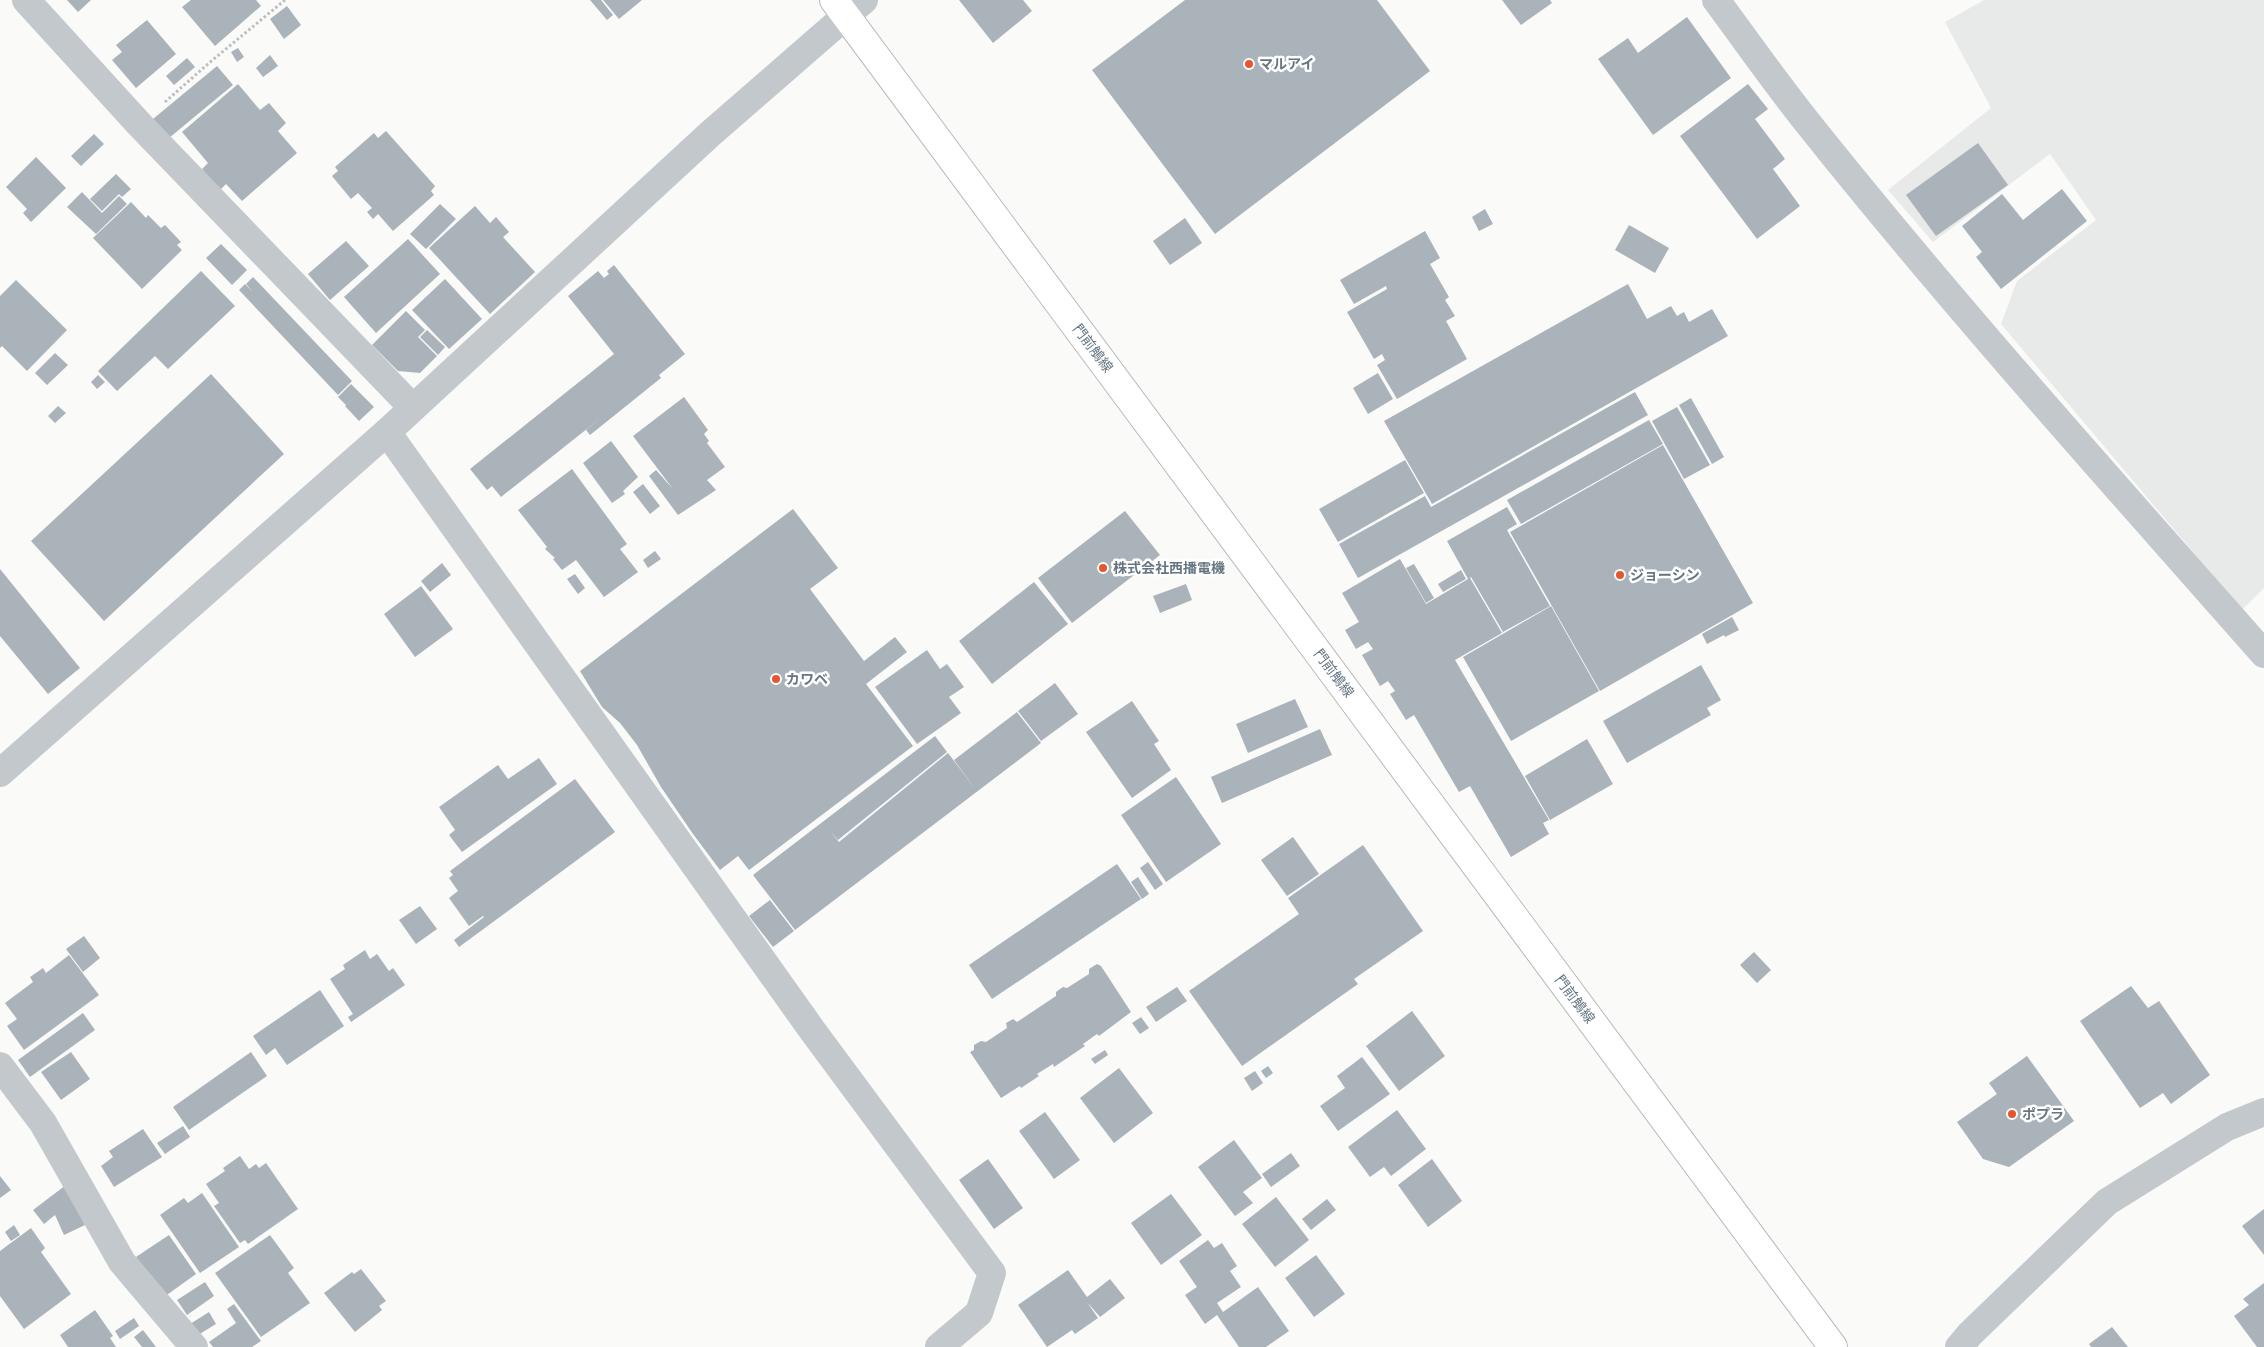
<svg xmlns="http://www.w3.org/2000/svg" width="2264" height="1347" font-family="'Alegreya Sans','Noto Sans JP',sans-serif">
  <style>
    .built { fill: #e8e9e9 }
    .building { fill: #aab3b9 }
    .lines { fill: none; stroke-linecap: round; stroke-linejoin: round }
    .major-casing { stroke: #b5babe; stroke-width: 30 }
    .path { stroke: #bbbfc2; stroke-width: 3; stroke-dasharray: 2.5 2.5; stroke-linecap: butt }
    .minor { stroke: #c3c8cc; stroke-width: 28 }
    .major { stroke: #fff; stroke-width: 28 }
    .poi-dot { fill: #e4572e; stroke: #fff; stroke-width: 2 }
    .labels { text-anchor: middle; stroke-width: 5; stroke-linejoin: round; paint-order: stroke }
    .poi-label { font-size: 14px; font-weight: bold; fill: #657683; stroke: #fff; text-anchor: start }
    .street-label { font-size: 14px; fill: #657683; stroke: #fff }
  </style>
  <rect width="100%" height="100%" fill="#fafaf8"/>
  <path class="built" d="M 1984,0 L 2264,0 L 2264,588 L 2242,610 L 2001,324 L 2017,281 L 2096,220 L 2050,154 L 1933,242 L 1888,190 L 1991,108 L 1945,22 Z"/>
  <path class="building" d="M 67,0 L 91,0 L 78,12 Z
    M 191,0 L 256,0 L 261,6 L 215,46 L 182,7 Z
    M 590,0 L 601,0 L 613,15 L 607,20 Z
    M 603,0 L 642,0 L 619,19 Z
    M 959,0 L 1023,0 L 1032,11 L 993,43 Z
    M 1185,0 L 1377,0 L 1430,71 L 1215,234 L 1092,70 Z
    M 1502,0 L 1550,0 L 1552,3 L 1521,25 Z
    M 287,6 L 301,25 L 284,39 L 270,19 Z
    M 1687,17 L 1731,78 L 1653,135 L 1598,59 L 1628,38 L 1638,53 Z
    M 147,20 L 176,54 L 136,88 L 112,60 L 122,52 L 116,45 Z
    M 238,48 L 244,57 L 237,62 L 231,52 Z
    M 270,55 L 278,66 L 263,77 L 256,68 Z
    M 187,58 L 195,67 L 174,85 L 166,76 Z
    M 217,66 L 233,85 L 169,138 L 153,119 Z
    M 238,84 L 260,110 L 269,103 L 286,123 L 278,131 L 297,153 L 242,201 L 226,184 L 220,190 L 202,169 L 208,163 L 182,132 Z
    M 1748,84 L 1768,109 L 1755,119 L 1785,159 L 1773,169 L 1800,206 L 1757,239 L 1680,136 Z
    M 386,131 L 435,186 L 431,191 L 434,195 L 393,231 L 378,214 L 373,219 L 367,212 L 372,208 L 358,193 L 351,199 L 332,176 L 338,171 L 335,167 L 374,133 L 378,138 Z
    M 94,134 L 104,144 L 81,166 L 71,156 Z
    M 1978,143 L 2008,185 L 1936,236 L 1906,195 Z
    M 36,157 L 66,188 L 31,222 L 23,213 L 27,209 L 6,187 Z
    M 116,174 L 131,189 L 122,197 L 119,194 L 102,211 L 90,199 Z
    M 2062,189 L 2087,221 L 2001,289 L 1976,257 L 1982,252 L 1962,226 L 2002,194 L 2023,220 Z
    M 82,192 L 102,213 L 119,196 L 127,204 L 96,234 L 67,207 Z
    M 131,202 L 146,218 L 148,215 L 161,228 L 165,225 L 181,242 L 177,245 L 182,250 L 142,289 L 93,238 Z
    M 440,204 L 456,219 L 426,249 L 410,234 Z
    M 475,206 L 490,223 L 496,217 L 509,232 L 503,237 L 535,272 L 490,314 L 429,248 Z
    M 1485,209 L 1493,224 L 1479,231 L 1472,217 Z
    M 1185,218 L 1202,243 L 1170,265 L 1153,241 Z
    M 1629,225 L 1669,248 L 1655,273 L 1615,250 Z
    M 1425,231 L 1440,258 L 1430,264 L 1449,297 L 1445,300 L 1455,316 L 1446,321 L 1467,359 L 1397,399 L 1377,365 L 1385,360 L 1382,354 L 1374,359 L 1347,312 L 1387,289 L 1386,286 L 1354,304 L 1340,280 Z
    M 408,239 L 440,274 L 376,333 L 344,297 Z
    M 346,241 L 369,266 L 330,300 L 308,274 Z
    M 221,244 L 247,270 L 232,285 L 206,258 Z
    M 614,265 L 685,354 L 659,375 L 661,378 L 590,435 L 586,430 L 602,417 L 501,497 L 492,486 L 487,490 L 470,469 L 614,354 L 568,296 L 598,271 L 604,278 L 609,274 L 607,271 Z
    M 201,271 L 235,306 L 168,369 L 155,356 L 117,391 L 98,371 Z
    M 253,277 L 352,381 L 338,395 L 239,290 L 245,284 L 253,292 L 246,284 Z
    M 445,279 L 482,319 L 449,349 L 412,310 Z
    M 16,280 L 67,330 L 27,371 L 2,346 L 0,348 L 0,296 Z
    M 1628,284 L 1647,319 L 1671,306 L 1677,316 L 1684,312 L 1689,322 L 1712,309 L 1728,336 L 1432,504 L 1384,421 Z
    M 406,311 L 425,330 L 418,337 L 437,356 L 420,373 L 398,371 L 372,345 Z
    M 427,330 L 445,347 L 438,355 L 420,337 Z
    M 55,353 L 68,365 L 47,385 L 35,373 Z
    M 1378,373 L 1393,399 L 1368,414 L 1353,388 Z
    M 211,374 L 284,454 L 104,621 L 31,541 Z
    M 98,375 L 105,382 L 97,389 L 91,382 Z
    M 351,384 L 374,407 L 359,421 L 345,406 L 359,394 L 346,405 L 338,397 Z
    M 1635,392 L 1648,415 L 1358,578 L 1339,544 L 1425,496 L 1431,507 Z
    M 684,397 L 708,430 L 704,434 L 709,441 L 707,443 L 725,467 L 707,480 L 716,490 L 678,515 L 649,476 L 656,470 L 673,489 L 633,436 Z
    M 1691,398 L 1724,457 L 1712,464 L 1679,405 Z
    M 58,406 L 66,413 L 55,423 L 48,416 Z
    M 1677,407 L 1710,465 L 1684,479 L 1652,421 Z
    M 1649,420 L 1663,444 L 1521,524 L 1507,500 Z
    M 611,441 L 638,477 L 623,491 L 625,494 L 612,503 L 583,463 Z
    M 1663,445 L 1753,603 L 1600,691 L 1510,532 Z
    M 1405,460 L 1424,493 L 1338,542 L 1319,509 Z
    M 572,469 L 627,544 L 620,549 L 638,572 L 604,597 L 576,560 L 562,570 L 553,559 L 555,558 L 545,549 L 547,547 L 518,510 Z
    M 643,484 L 660,506 L 650,514 L 633,492 Z
    M 1507,507 L 1517,524 L 1507,530 L 1550,606 L 1503,632 L 1471,577 L 1470,578 L 1502,633 L 1455,660 L 1549,820 L 1543,823 L 1549,834 L 1511,857 L 1470,786 L 1459,792 L 1414,715 L 1406,720 L 1390,694 L 1395,691 L 1388,681 L 1380,686 L 1362,655 L 1373,649 L 1368,642 L 1356,649 L 1345,630 L 1359,622 L 1342,593 L 1400,559 L 1426,604 L 1468,579 L 1447,541 Z
    M 793,509 L 838,568 L 810,589 L 864,661 L 895,637 L 907,652 L 866,684 L 913,746 L 749,870 L 738,856 L 720,870 L 693,834 L 661,787 L 637,745 L 620,723 L 602,707 L 580,671 Z
    M 1125,511 L 1160,555 L 1072,623 L 1038,578 Z
    M 655,551 L 661,559 L 648,568 L 643,560 Z
    M 442,563 L 451,575 L 430,592 L 421,581 Z
    M 1414,564 L 1434,598 L 1426,603 L 1406,568 Z
    M 0,569 L 80,668 L 48,694 L 0,636 Z
    M 1461,570 L 1466,579 L 1443,592 L 1438,584 Z
    M 575,574 L 585,588 L 578,594 L 567,579 Z
    M 1034,582 L 1068,624 L 992,684 L 959,641 Z
    M 1186,584 L 1192,600 L 1160,613 L 1153,596 Z
    M 421,586 L 453,629 L 415,657 L 384,614 Z
    M 1551,606 L 1599,691 L 1511,741 L 1463,657 Z
    M 1732,617 L 1739,630 L 1725,637 L 1724,635 L 1707,644 L 1702,634 Z
    M 927,650 L 940,669 L 947,664 L 964,687 L 949,697 L 961,713 L 917,744 L 875,687 Z
    M 1701,665 L 1721,700 L 1707,708 L 1711,715 L 1627,763 L 1603,721 Z
    M 1055,683 L 1078,714 L 1041,741 L 1018,711 Z
    M 1295,699 L 1308,727 L 1248,753 L 1236,724 Z
    M 1132,701 L 1159,741 L 1154,744 L 1171,770 L 1132,798 L 1086,732 Z
    M 1017,712 L 1041,743 L 795,930 L 753,875 L 935,736 L 947,752 L 838,840 L 830,831 L 839,842 L 948,753 L 976,790 L 954,760 Z
    M 1320,729 L 1332,755 L 1222,803 L 1211,777 Z
    M 1587,739 L 1613,784 L 1550,820 L 1525,776 Z
    M 539,758 L 557,784 L 462,852 L 449,835 L 455,830 L 439,807 L 498,765 L 508,779 Z
    M 1176,777 L 1221,844 L 1166,882 L 1121,815 Z
    M 575,779 L 615,832 L 459,947 L 454,940 L 484,917 L 483,916 L 469,926 L 449,898 L 458,891 L 449,878 L 453,875 L 450,871 Z
    M 1293,837 L 1319,874 L 1287,896 L 1261,860 Z
    M 1363,845 L 1423,931 L 1354,979 L 1358,984 L 1242,1066 L 1189,991 L 1299,914 L 1288,898 Z
    M 1148,862 L 1163,884 L 1155,890 L 1140,868 Z
    M 1117,864 L 1141,899 L 992,999 L 969,965 Z
    M 1138,877 L 1149,894 L 1142,899 L 1131,882 Z
    M 770,900 L 794,931 L 773,947 L 749,916 Z
    M 420,906 L 437,929 L 416,944 L 399,920 Z
    M 84,936 L 100,958 L 83,972 L 66,949 Z
    M 365,950 L 370,959 L 377,954 L 389,971 L 393,968 L 405,985 L 351,1022 L 348,1017 L 353,1014 L 330,979 L 345,969 L 343,965 Z
    M 1754,952 L 1771,970 L 1757,983 L 1740,965 Z
    M 69,955 L 99,995 L 24,1050 L 7,1026 L 17,1019 L 5,1003 L 33,982 L 30,977 L 43,968 L 46,973 Z
    M 1097,964 L 1101,966 L 1131,1012 L 1099,1036 L 1097,1034 L 1083,1044 L 1085,1046 L 1054,1067 L 1053,1064 L 1037,1074 L 1039,1076 L 1021,1088 L 1020,1086 L 1001,1098 L 970,1052 L 974,1050 L 974,1045 L 981,1041 L 986,1042 L 1007,1028 L 1006,1023 L 1013,1019 L 1017,1022 L 1056,996 L 1056,992 L 1063,987 L 1067,988 L 1089,974 L 1089,969 Z
    M 2131,986 L 2148,1008 L 2159,1001 L 2210,1075 L 2171,1104 L 2163,1093 L 2140,1108 L 2080,1021 Z
    M 1177,987 L 1187,1001 L 1156,1022 L 1146,1007 Z
    M 320,990 L 344,1026 L 287,1065 L 275,1048 L 266,1055 L 253,1036 Z
    M 1412,1011 L 1445,1056 L 1399,1091 L 1366,1046 Z
    M 83,1013 L 95,1030 L 30,1077 L 18,1060 Z
    M 1141,1017 L 1149,1028 L 1140,1034 L 1132,1023 Z
    M 1105,1050 L 1108,1055 L 1095,1064 L 1091,1059 Z
    M 71,1052 L 90,1079 L 61,1100 L 41,1072 Z
    M 251,1052 L 267,1076 L 189,1130 L 173,1107 Z
    M 2027,1056 L 2074,1121 L 2009,1167 L 1983,1159 L 1957,1122 L 1997,1094 L 1989,1083 Z
    M 1362,1057 L 1390,1094 L 1338,1131 L 1320,1106 L 1345,1088 L 1337,1076 Z
    M 1268,1066 L 1273,1073 L 1266,1078 L 1261,1071 Z
    M 1119,1068 L 1153,1113 L 1114,1143 L 1080,1098 Z
    M 1255,1071 L 1263,1083 L 1252,1091 L 1244,1078 Z
    M 1397,1110 L 1426,1149 L 1391,1176 L 1384,1167 L 1370,1177 L 1348,1147 Z
    M 1045,1112 L 1080,1160 L 1054,1179 L 1019,1131 Z
    M 183,1126 L 190,1137 L 165,1154 L 157,1143 Z
    M 143,1129 L 162,1157 L 114,1187 L 101,1166 L 113,1157 L 109,1151 Z
    M 1234,1140 L 1262,1178 L 1243,1192 L 1253,1203 L 1235,1216 L 1198,1167 Z
    M 1291,1153 L 1300,1166 L 1271,1187 L 1262,1174 Z
    M 240,1156 L 249,1169 L 256,1164 L 259,1168 L 266,1163 L 298,1209 L 248,1244 L 245,1240 L 240,1243 L 214,1206 L 219,1203 L 206,1184 L 225,1171 L 223,1168 Z
    M 988,1159 L 1023,1208 L 994,1229 L 959,1180 Z
    M 1432,1159 L 1462,1201 L 1428,1227 L 1398,1185 Z
    M 0,1176 L 11,1190 L 0,1198 Z
    M 66,1185 L 85,1225 L 64,1235 L 55,1215 L 44,1224 L 33,1210 Z
    M 202,1193 L 239,1247 L 200,1273 L 160,1215 L 184,1198 L 188,1203 Z
    M 1171,1194 L 1202,1235 L 1161,1265 L 1131,1223 Z
    M 1276,1197 L 1309,1240 L 1275,1267 L 1242,1224 Z
    M 1327,1199 L 1336,1210 L 1311,1230 L 1302,1219 Z
    M 2264,1209 L 2264,1255 L 2242,1226 Z
    M 14,1225 L 20,1235 L 11,1241 L 5,1232 Z
    M 31,1228 L 45,1248 L 41,1252 L 71,1294 L 24,1329 L 0,1296 L 0,1251 Z
    M 169,1235 L 196,1274 L 164,1297 L 136,1257 Z
    M 270,1235 L 294,1268 L 288,1273 L 310,1303 L 261,1337 L 215,1273 Z
    M 1208,1240 L 1214,1248 L 1222,1243 L 1237,1266 L 1230,1271 L 1241,1287 L 1217,1303 L 1223,1312 L 1258,1287 L 1289,1331 L 1266,1347 L 1239,1347 L 1217,1315 L 1205,1324 L 1185,1295 L 1197,1287 L 1179,1261 Z
    M 1316,1255 L 1345,1294 L 1314,1317 L 1285,1278 Z
    M 361,1269 L 386,1301 L 379,1306 L 382,1310 L 355,1332 L 324,1293 L 352,1272 L 354,1274 Z
    M 1068,1270 L 1087,1297 L 1110,1279 L 1125,1298 L 1100,1317 L 1087,1302 L 1098,1318 L 1075,1334 L 1072,1330 L 1047,1347 L 1018,1305 Z
    M 205,1282 L 214,1296 L 187,1315 L 177,1300 Z
    M 2264,1283 L 2264,1347 L 2257,1347 L 2234,1316 L 2249,1305 L 2243,1299 Z
    M 234,1304 L 261,1341 L 252,1347 L 213,1347 L 209,1342 L 236,1323 L 227,1309 Z
    M 95,1310 L 113,1336 L 110,1338 L 116,1347 L 68,1347 L 60,1335 Z
    M 209,1312 L 216,1324 L 198,1335 L 190,1324 Z
    M 134,1318 L 139,1326 L 120,1339 L 115,1331 Z
    M 2112,1327 L 2128,1347 L 2091,1347 L 2089,1344 Z
    M 143,1330 L 156,1347 L 142,1347 L 134,1337 Z"/>
  <g class="lines">
    <defs>
      <path id="major" d="M 834,0 L 1833,1347"/>
    </defs>
    <use href="#major" class="major-casing"/>
    <path class="path" d="M 165,102 L 209,63 L 285,0"/>
    <path class="minor" d="M 26,0 L 140,125 L 412,407
      M 1716,0 C 1745,39 1773,79 1803,117 C 1950,302 2108,477 2264,654
      M 387,432 L 812,1030 L 992,1273 L 979,1313 L 939,1347
      M 0,773 L 387,432 L 710,134 L 864,0
      M 0,1066 L 43,1123 L 122,1262 L 194,1347
      M 1959,1347 L 1970,1334 L 2107,1202 L 2227,1127 L 2264,1112"/>
    <use href="#major" class="major"/>
  </g>
  <g class="poi-dot">
    <circle cx="1249" cy="64" r="5"/>
    <circle cx="1103" cy="568" r="5"/>
    <circle cx="1620" cy="575" r="5"/>
    <circle cx="776" cy="679" r="5"/>
    <circle cx="2012" cy="1114" r="5"/>
  </g>
  <g class="labels">
    <g class="poi-label">
      <text x="1259" y="69">マルアイ</text>
      <text x="1113" y="573">株式会社西播電機</text>
      <text x="1630" y="580">ジョーシン</text>
      <text x="786" y="684">カワベ</text>
      <text x="2022" y="1119">ポプラ</text>
    </g>
    <g class="street-label">
      <text transform="translate(1093 348) rotate(53)" y="5">門前鵤線</text>
      <text transform="translate(1334 673) rotate(53)" y="5">門前鵤線</text>
      <text transform="translate(1575 999) rotate(53)" y="5">門前鵤線</text>
    </g>
  </g>
</svg>
